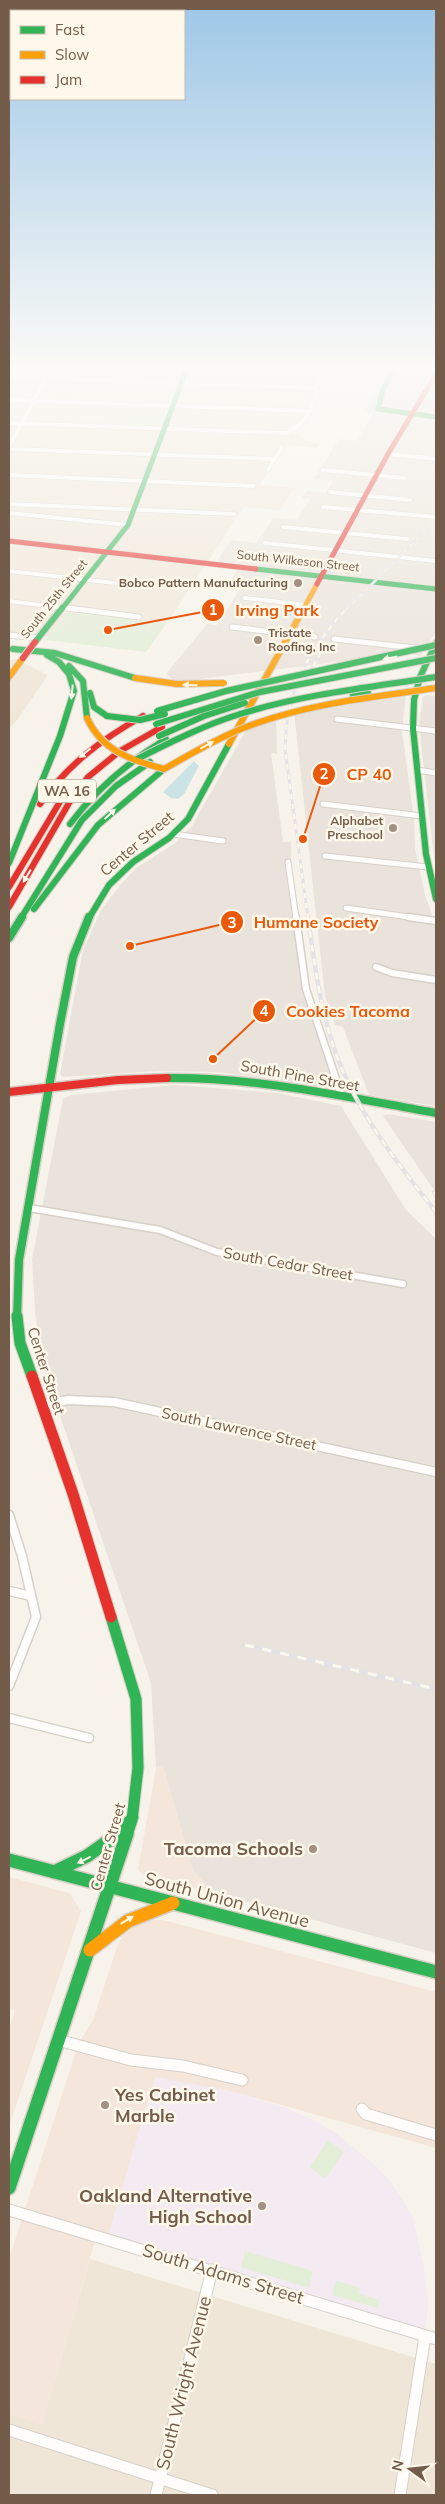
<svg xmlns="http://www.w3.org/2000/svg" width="445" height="2504" font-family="Mulish,sans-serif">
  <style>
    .residential { fill: #f0e6d8 }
    .commercial { fill: #f4e6db }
    .industrial { fill: #eae3db }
    .education { fill: #f4eaf2 }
    .green { fill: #e2eed5 }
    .water { fill: #cce3e6 }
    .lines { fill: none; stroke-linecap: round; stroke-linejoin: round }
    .street-far4-casing { stroke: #d6d0c9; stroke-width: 5 }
    .street-far3-casing { stroke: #d6d0c9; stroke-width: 7 }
    .street-far2-casing { stroke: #d6d0c9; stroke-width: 9 }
    .street-far1-casing { stroke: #d6d0c9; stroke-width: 11 }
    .street-casing { stroke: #d6d0c9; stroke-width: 13 }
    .fast-far4-casing { stroke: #d6cfc6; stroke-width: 6 }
    .fast-far3-casing { stroke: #d6cfc6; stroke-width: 8 }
    .fast-far2-casing { stroke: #d6cfc6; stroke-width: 11 }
    .fast-far1-casing { stroke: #d6cfc6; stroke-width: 13 }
    .fast-casing { stroke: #d6cfc6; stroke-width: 16 }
    .slow-far2-casing { stroke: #d6cfc6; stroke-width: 6 }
    .slow-far1-casing { stroke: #d6cfc6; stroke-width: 8 }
    .slow-casing { stroke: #d6cfc6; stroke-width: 16 }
    .jam-far3-casing { stroke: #d6cfc6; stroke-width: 6 }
    .jam-far2-casing { stroke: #d6cfc6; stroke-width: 8 }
    .jam-far1-casing { stroke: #d6cfc6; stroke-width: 11 }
    .jam-casing { stroke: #d6cfc6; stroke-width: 13 }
    .street-far4 { stroke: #fefdfc; stroke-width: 4 }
    .street-far3 { stroke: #fefdfc; stroke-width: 5 }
    .street-far2 { stroke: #fefdfc; stroke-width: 6 }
    .street-far1 { stroke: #fefdfc; stroke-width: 8 }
    .street { stroke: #fefdfc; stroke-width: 11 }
    .fast-far4 { stroke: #30b455; stroke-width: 5 }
    .fast-far3 { stroke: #30b455; stroke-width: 6 }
    .fast-far2 { stroke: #30b455; stroke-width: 8 }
    .fast-far1 { stroke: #30b455; stroke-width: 11 }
    .fast { stroke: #30b455; stroke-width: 13 }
    .slow-far2 { stroke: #ff9f0a; stroke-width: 5 }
    .slow-far1 { stroke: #ff9f0a; stroke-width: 6 }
    .slow { stroke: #ff9f0a; stroke-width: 13 }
    .jam-far3 { stroke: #e5322d; stroke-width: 5 }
    .jam-far2 { stroke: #e5322d; stroke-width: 6 }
    .jam-far1 { stroke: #e5322d; stroke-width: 8 }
    .jam { stroke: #e5322d; stroke-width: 11 }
    .rail-far3-casing { stroke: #e5e2e5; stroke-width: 2.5 }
    .rail-far2-casing { stroke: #e5e2e5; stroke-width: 3 }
    .rail-far1-casing { stroke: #e5e2e5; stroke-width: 4.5 }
    .rail-casing { stroke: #e5e2e5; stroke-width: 5 }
    .rail-far3 { stroke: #fef8eb; stroke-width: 1; stroke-dasharray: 4.5; stroke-linecap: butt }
    .rail-far2 { stroke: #fef8eb; stroke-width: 2; stroke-dasharray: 5; stroke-linecap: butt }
    .rail-far1 { stroke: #fef8eb; stroke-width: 2.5; stroke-dasharray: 7; stroke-linecap: butt }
    .rail { stroke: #fef8eb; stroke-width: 3; stroke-dasharray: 9; stroke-linecap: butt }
    .fast-bridge-casing { stroke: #d6cfc6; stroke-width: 8; stroke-linecap: butt }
    .slow-bridge-casing { stroke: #d6cfc6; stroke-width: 8; stroke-linecap: butt }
    .jam-bridge-casing { stroke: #d6cfc6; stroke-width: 8; stroke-linecap: butt }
    .fast-bridge { stroke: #30b455; stroke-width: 6 }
    .slow-bridge { stroke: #ff9f0a; stroke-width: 6 }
    .jam-bridge { stroke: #e5322d; stroke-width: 6 }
    .oneway { fill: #fef8eb }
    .poi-dot { fill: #a29183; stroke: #fef8eb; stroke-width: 2 }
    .labels { text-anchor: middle; stroke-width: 5; stroke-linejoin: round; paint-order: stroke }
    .far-street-label { font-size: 12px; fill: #745c4b; stroke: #fef8eb }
    .far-poi-label { font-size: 12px; font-weight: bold; fill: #745c4b; stroke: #fef8eb; text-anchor: end }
    .shield { fill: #fef8eb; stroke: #9d8b7b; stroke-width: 1 }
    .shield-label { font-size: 14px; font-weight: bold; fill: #745c4b }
    .street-label { font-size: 15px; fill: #745c4b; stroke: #fef8eb }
    .near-poi-label { font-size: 18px; font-weight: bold; fill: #745c4b; stroke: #fef8eb; text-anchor: end }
    .near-street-label { font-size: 18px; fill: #745c4b; stroke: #fef8eb }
    .leader { fill: none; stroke: #e8590c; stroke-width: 2 }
    .callout-dot { fill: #e8590c; stroke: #fef8eb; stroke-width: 2 }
    .mark-label { font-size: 15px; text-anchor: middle; font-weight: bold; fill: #fff }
    .callout-label { font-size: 16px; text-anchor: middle; font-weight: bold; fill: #e8590c; stroke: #fef8eb; stroke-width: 5; stroke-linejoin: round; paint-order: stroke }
  </style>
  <rect width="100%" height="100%" fill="#f7f3ea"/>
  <path class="residential" d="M 9,371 L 317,371 L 311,405 L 297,423 L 286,430 L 319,445 L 317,448 L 286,445 L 260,485 L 294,488 L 280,510 L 244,507 L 167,623 L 68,612 L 48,637 L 9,632 Z
    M 16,659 L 48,675 L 17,720 L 9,728 L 9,661 Z
    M 90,2259 L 436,2364 L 436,2495 L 9,2495 L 9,2413 L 42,2424 Z"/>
  <path class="commercial" d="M 163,1766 L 193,1870 L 214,1893 L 144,1876 L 138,1870 L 156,1768 Z
    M 9,1877 L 69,1893 L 81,1911 L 9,2126 L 9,2029 L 15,2011 L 9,2009 Z
    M 147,1920 L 163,1920 L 436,1992 L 436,2148 L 245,2095 L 155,2077 L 107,2240 L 96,2237 L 42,2425 L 9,2413 L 9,2259 L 79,2042 L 93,2020 L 118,1944 L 123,1934 Z"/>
  <path class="industrial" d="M 389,371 L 436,371 L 436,632 L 420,656 L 410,653 L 176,682 L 166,674 L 207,624 L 217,625 L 244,583 L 230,581 L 241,564 L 217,561 L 231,540 L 256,543 L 273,518 L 297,520 L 310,499 L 302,498 L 306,491 L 326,493 L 333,481 L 314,479 L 339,439 L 357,441 L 374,413 L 363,412 Z
    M 406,694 L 402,731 L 414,819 L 415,848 L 425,895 L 436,926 L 436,1106 L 369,1095 L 343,1027 L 335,1025 L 325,996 L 294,712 Z
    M 427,695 L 436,696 L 436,875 L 419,725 L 423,697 Z
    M 276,716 L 277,754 L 271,753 L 283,842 L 291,842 L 292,883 L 306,973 L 319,1019 L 345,1091 L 268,1078 L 215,1072 L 158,1071 L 63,1077 L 60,1074 L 83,950 L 101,910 L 121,884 L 136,868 L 175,843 L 192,826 L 249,725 Z
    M 174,1085 L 277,1093 L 341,1106 L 406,1210 L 436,1239 L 436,1953 L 214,1893 L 193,1870 L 163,1766 L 156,1768 L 151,1683 L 42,1363 L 35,1311 L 32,1259 L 63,1099 L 71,1095 Z
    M 388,1114 L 436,1122 L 436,1193 L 383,1116 Z"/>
  <path class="education" d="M 155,2077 L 227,2090 L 286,2108 L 319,2123 L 337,2134 L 373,2163 L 391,2182 L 413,2217 L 425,2273 L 428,2305 L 425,2336 L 107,2240 Z"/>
  <path class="green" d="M 127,417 L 164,418 L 160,429 L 122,427 Z
    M 68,612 L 167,623 L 146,652 L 46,640 Z
    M 328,2140 L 344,2152 L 325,2179 L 310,2167 Z
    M 245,2251 L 313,2271 L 309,2288 L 241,2267 Z
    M 337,2281 L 360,2288 L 359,2294 L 379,2300 L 378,2308 L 332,2295 L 335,2283 Z"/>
  <path class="water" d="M 194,761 L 199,766 L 184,794 L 178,799 L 171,798 L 163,792 Z"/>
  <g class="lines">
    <defs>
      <path id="street-far4" d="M 9,377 L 317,388
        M 9,400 L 311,411
        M 9,423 L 285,433 C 313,422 315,398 320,371
        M 9,447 L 50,371
        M 9,449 L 274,459
        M 388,454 L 436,459
        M 268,470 L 282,447
        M 323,470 L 404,478
        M 9,475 L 254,486
        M 330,492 L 410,500
        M 9,504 L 234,514
        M 323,507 L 436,517
        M 9,513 L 128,525
        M 283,527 L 407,539
        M 265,543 L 436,561
        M 9,571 L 141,586
        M 245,598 L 306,605
        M 9,601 L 79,610"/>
      <path id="street-far3" d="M 68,608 L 139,617
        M 232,627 L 315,637
        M 9,635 L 38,638
        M 334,639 L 416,648
        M 337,719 L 436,731
        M 417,770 L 436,773
        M 323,804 L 422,816
        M 173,834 L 223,841
        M 325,856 L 428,867
        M 288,862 L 296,918
        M 346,908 L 416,918"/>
      <path id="street-far2" d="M 296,917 L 306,989 L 342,1097
        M 408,917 L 436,921
        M 376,967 L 392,973 L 436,980
        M 29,1208 L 160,1230 L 217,1252 L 403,1284"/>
      <path id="street-far1" d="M 41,1405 L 68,1400 L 114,1402 L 436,1472
        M 9,1515 L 22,1556 L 36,1617 L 9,1686
        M 9,1591 L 31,1596
        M 9,1718 L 89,1738"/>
      <path id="street" d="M 58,2040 L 131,2060 L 183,2066 L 242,2080
        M 362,2109 L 366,2114 L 436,2135
        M 9,2210 L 436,2339
        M 9,2430 L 212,2495
        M 156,2495 L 212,2270
        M 400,2495 L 425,2336"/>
      <path id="fast-far4" d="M 394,371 L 383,389 L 378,409 L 436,417
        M 256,569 L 436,589
        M 61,610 L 128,525 L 186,371"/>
      <path id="fast-far3" d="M 35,642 L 62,608
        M 436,643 L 420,677 L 414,700 L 413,728 L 426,854 L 436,899
        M 13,649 L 55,653 L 135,678
        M 69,666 L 83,681 L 87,718
        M 90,693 L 94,707 L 107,716
        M 353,696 L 368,693
        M 70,824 C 97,788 128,762 166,739
        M 9,863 L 60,736 L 74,691 L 69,674 L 59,662 L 47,655
        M 34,909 L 98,825 L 164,769
        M 21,918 L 82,820 L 116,786 L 150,762
        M 89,918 L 109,885 L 133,862 L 169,838 L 188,819 L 229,744"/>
      <path id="fast-far2" d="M 9,938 L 22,917
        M 167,1078 C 258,1077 346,1097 436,1113
        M 17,1318 L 19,1260 L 60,1024 L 73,957 L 89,917"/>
      <path id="fast-far1" d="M 17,1316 L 20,1343 L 32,1376
        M 111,1617 L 136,1699 L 138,1768 L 132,1820 L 127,1835
        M 116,1835 L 133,1817"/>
      <path id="fast" d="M 9,1860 L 436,1972
        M 54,1872 L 87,1856 L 118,1834
        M 9,2188 L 127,1834"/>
      <path id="slow-far2" d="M 303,610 L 317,584"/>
      <path id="slow-far1" d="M 9,677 L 23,658
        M 229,744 L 304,608"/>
      <path id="slow" d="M 90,1950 L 128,1921 L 173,1903"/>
      <path id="jam-far3" d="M 9,541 L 256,569
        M 317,584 L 388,454 L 436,374"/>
      <path id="jam-far2" d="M 40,804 C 67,765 102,739 143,716
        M 9,887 L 64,795
        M 9,907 L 69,803 L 88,777 L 120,751 L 162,727"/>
      <path id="jam-far1" d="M 9,1092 L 118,1080 L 167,1078"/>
      <path id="jam" d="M 32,1376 L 73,1494 L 111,1617"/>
    </defs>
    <use href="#street-far4" class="street-far4-casing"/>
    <use href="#street-far3" class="street-far3-casing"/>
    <use href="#street-far2" class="street-far2-casing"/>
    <use href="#street-far1" class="street-far1-casing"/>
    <use href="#street" class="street-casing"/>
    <use href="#fast-far4" class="fast-far4-casing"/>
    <use href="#fast-far3" class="fast-far3-casing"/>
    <use href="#fast-far2" class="fast-far2-casing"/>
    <use href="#fast-far1" class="fast-far1-casing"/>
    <use href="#fast" class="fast-casing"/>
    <use href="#slow-far2" class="slow-far2-casing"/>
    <use href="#slow-far1" class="slow-far1-casing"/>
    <use href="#slow" class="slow-casing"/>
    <use href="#jam-far3" class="jam-far3-casing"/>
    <use href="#jam-far2" class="jam-far2-casing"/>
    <use href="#jam-far1" class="jam-far1-casing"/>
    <use href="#jam" class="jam-casing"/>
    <use href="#street-far4" class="street-far4"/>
    <use href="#street-far3" class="street-far3"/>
    <use href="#street-far2" class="street-far2"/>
    <use href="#street-far1" class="street-far1"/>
    <use href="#street" class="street"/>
    <use href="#fast-far4" class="fast-far4"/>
    <use href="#fast-far3" class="fast-far3"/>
    <use href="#fast-far2" class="fast-far2"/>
    <use href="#fast-far1" class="fast-far1"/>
    <use href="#fast" class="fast"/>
    <use href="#slow-far2" class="slow-far2"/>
    <use href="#slow-far1" class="slow-far1"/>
    <use href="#slow" class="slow"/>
    <use href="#jam-far3" class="jam-far3"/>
    <use href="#jam-far2" class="jam-far2"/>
    <use href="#jam-far1" class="jam-far1"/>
    <use href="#jam" class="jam"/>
    <defs>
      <path id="rail-far3" d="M 346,610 L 436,520"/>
      <path id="rail-far2" d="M 298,692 L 327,642
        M 308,918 L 285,749 C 286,690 308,651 347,608"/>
      <path id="rail-far1" d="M 308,917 C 314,962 320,1008 335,1051 C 356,1111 397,1163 436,1212
        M 434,1192 L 436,1195"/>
      <path id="rail" d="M 245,1645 L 436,1689"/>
    </defs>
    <use href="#rail-far3" class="rail-far3-casing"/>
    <use href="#rail-far2" class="rail-far2-casing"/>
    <use href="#rail-far1" class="rail-far1-casing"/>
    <use href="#rail" class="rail-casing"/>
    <use href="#rail-far3" class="rail-far3"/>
    <use href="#rail-far2" class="rail-far2"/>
    <use href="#rail-far1" class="rail-far1"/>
    <use href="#rail" class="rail"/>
    <defs>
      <path id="fast-bridge" d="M 157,711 L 226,691 L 436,645
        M 107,716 L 140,720 L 165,714
        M 156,724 L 260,692 L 436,658
        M 159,736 L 204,716 L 245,703
        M 135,760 C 169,743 204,725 240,714 C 304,694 371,687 436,677"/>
      <path id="slow-bridge" d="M 135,678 L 177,684 L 224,683
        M 87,718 C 102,751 131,760 164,769 C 191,754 217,738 246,727 C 306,704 372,697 436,688"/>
      <path id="jam-bridge" d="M 23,658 L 35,642"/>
    </defs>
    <use href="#fast-bridge" class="fast-bridge-casing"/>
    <use href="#slow-bridge" class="slow-bridge-casing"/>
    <use href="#jam-bridge" class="jam-bridge-casing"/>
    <use href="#fast-bridge" class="fast-bridge"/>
    <use href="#slow-bridge" class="slow-bridge"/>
    <use href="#jam-bridge" class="jam-bridge"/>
  </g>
  <defs><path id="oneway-solid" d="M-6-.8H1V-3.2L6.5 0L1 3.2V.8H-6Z" transform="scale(1.25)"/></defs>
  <g class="oneway">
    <use href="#oneway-solid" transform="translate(390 658) rotate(168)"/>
    <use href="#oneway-solid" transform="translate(190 685) rotate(-179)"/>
    <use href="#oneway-solid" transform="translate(72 692) rotate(96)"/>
    <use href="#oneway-solid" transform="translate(207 745) rotate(-28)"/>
    <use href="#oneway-solid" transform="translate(85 753) rotate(141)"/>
    <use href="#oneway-solid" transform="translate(110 814) rotate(-43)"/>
    <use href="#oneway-solid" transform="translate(27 876) rotate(121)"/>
    <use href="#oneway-solid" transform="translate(84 1860) rotate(154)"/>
    <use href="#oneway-solid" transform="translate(127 1920) rotate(-31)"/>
  </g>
  <linearGradient id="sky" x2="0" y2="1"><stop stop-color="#9dc7e7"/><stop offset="0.51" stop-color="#fbfaf6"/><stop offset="1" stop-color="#fbfaf6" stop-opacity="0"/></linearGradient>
  <rect width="445" height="721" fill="url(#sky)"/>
  <g class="poi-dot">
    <circle cx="298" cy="583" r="5"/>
    <circle cx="258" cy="640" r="5"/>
    <circle cx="393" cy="828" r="5"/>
    <circle cx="313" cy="1849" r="5"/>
    <circle cx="105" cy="2105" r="5"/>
    <circle cx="262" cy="2206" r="5"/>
  </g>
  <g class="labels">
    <g class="far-street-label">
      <text transform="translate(298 561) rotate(6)" y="4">South Wilkeson Street</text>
      <text transform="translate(54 599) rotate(-51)" y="4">South 25th Street</text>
    </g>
    <g class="far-poi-label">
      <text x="288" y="587">Bobco Pattern Manufacturing</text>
      <text x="268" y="637" text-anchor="start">Tristate<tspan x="268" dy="14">Roofing, Inc</tspan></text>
      <text x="383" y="825">Alphabet<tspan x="383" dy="14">Preschool</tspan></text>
    </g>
    <rect class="shield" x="38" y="779.5" width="58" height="23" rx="4"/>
    <g class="shield-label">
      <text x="67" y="796">WA 16</text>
    </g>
    <g class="street-label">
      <text transform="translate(137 844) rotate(-40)" y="5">Center Street</text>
      <text transform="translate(300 1076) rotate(10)" y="5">South Pine Street</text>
      <text transform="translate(288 1264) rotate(10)" y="5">South Cedar Street</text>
      <text transform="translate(46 1371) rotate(72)" y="5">Center Street</text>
      <text transform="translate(239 1429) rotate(12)" y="5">South Lawrence Street</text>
      <text transform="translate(108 1847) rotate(-74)" y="5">Center Street</text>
    </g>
    <g class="near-poi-label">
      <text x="303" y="1855">Tacoma Schools</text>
      <text x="115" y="2101" text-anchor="start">Yes Cabinet<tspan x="115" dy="21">Marble</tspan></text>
      <text x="252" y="2202">Oakland Alternative<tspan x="252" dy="21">High School</tspan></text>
    </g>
    <g class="near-street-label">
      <text transform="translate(227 1900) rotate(15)" y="6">South Union Avenue</text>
      <text transform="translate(223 2274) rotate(17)" y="6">South Adams Street</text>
      <text transform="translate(184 2383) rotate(-76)" y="6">South Wright Avenue</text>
    </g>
  </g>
  <path class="leader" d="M108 630L213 610M303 839L324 774M130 946L232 922M213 1059L264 1011"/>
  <g class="callout-dot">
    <circle cx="108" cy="630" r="5"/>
    <circle cx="303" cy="839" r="5"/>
    <circle cx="130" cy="946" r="5"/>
    <circle cx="213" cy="1059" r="5"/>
    <circle cx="213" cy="610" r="12"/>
    <circle cx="324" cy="774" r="12"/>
    <circle cx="232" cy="922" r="12"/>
    <circle cx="264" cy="1011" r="12"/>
  </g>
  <g class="mark-label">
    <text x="213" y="615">1</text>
    <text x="324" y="779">2</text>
    <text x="232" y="928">3</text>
    <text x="264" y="1016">4</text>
  </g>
  <g class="callout-label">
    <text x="277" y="616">Irving Park</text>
    <text x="369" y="780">CP 40</text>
    <text x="316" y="928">Humane Society</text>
    <text x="348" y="1017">Cookies Tacoma</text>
  </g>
  <rect width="445" height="2504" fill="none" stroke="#745c4b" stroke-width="20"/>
  <rect x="10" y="10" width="175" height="90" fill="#fef8eb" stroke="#c7baab"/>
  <rect x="20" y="26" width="25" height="8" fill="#30b455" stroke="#c7baab"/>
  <text x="55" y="35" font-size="15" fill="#745c4b">Fast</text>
  <rect x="20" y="51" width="25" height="8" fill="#ff9f0a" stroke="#c7baab"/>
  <text x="55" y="60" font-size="15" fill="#745c4b">Slow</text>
  <rect x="20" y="76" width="25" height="8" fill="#e5322d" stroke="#c7baab"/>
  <text x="55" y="85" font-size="15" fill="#745c4b">Jam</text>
  <g transform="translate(410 2469) rotate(285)" stroke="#fef8eb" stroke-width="4" paint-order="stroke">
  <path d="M0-4L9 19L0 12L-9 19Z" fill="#745c4b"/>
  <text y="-8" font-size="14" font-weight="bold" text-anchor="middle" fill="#745c4b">N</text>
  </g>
</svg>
